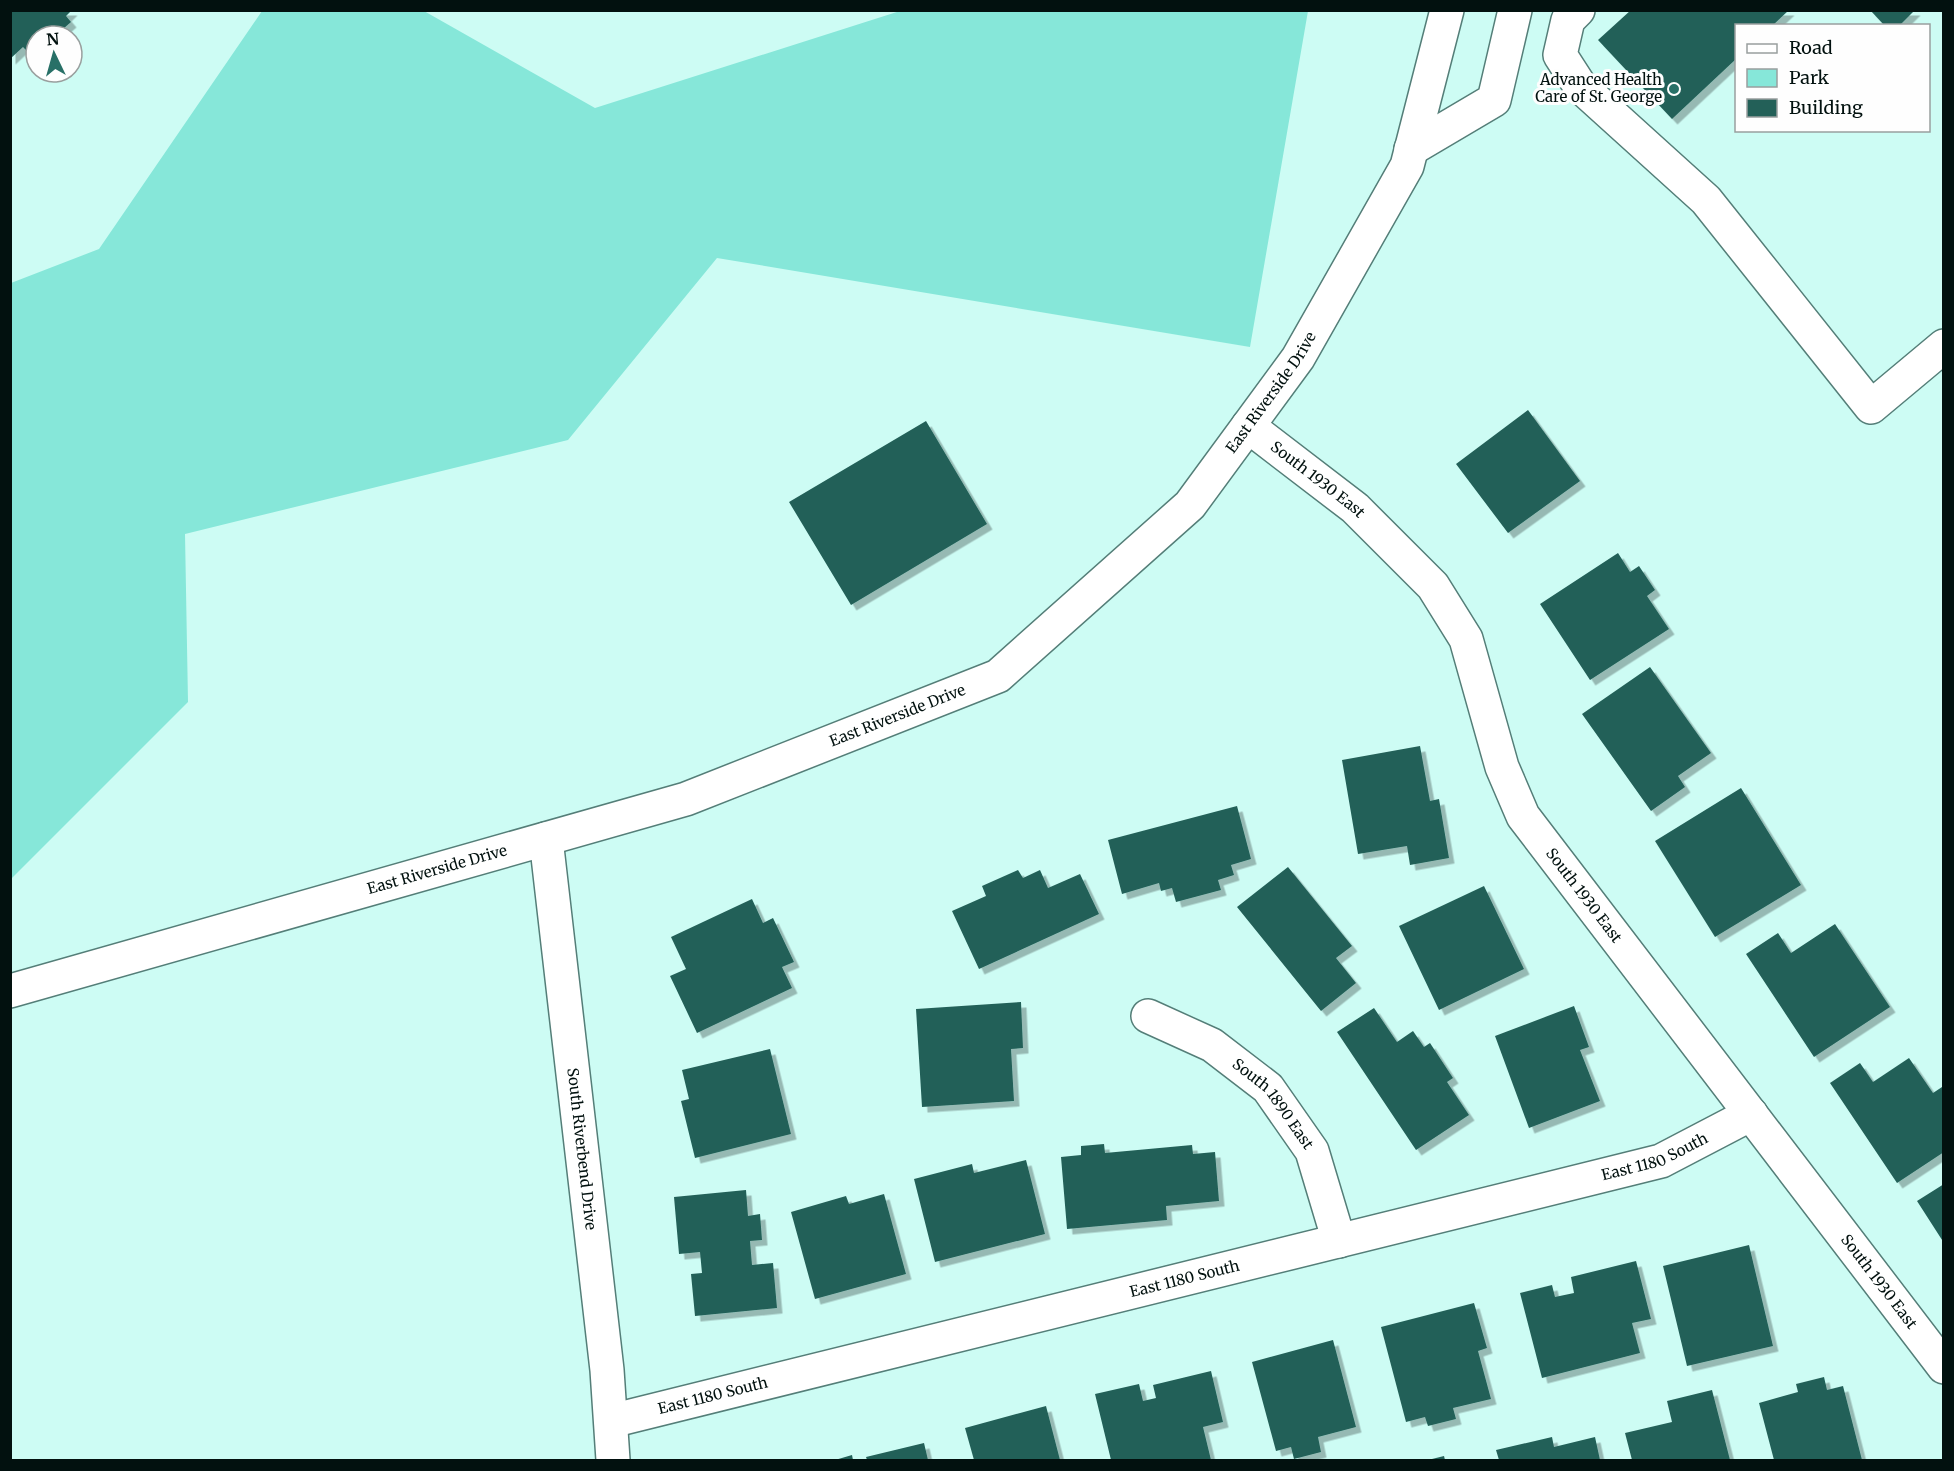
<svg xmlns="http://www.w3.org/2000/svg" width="1954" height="1471" font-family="Merriweather,serif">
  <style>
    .green { fill: #86e7d9 }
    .building { fill: #236058; filter: url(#shadow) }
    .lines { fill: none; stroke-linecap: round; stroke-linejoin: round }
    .minor-casing { stroke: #547e78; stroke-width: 36 }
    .major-casing { stroke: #547e78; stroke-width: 36 }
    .minor { stroke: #fff; stroke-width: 33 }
    .major { stroke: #fff; stroke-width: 33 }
    .poi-dot { fill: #287067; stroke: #fefefe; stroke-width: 2 }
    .labels { text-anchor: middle; stroke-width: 6; stroke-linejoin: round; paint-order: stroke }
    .poi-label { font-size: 15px; fill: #02110f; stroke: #fefefe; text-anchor: end }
    .street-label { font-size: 15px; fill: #02110f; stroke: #fefefe }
  </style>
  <defs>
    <filter id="shadow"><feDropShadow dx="5.5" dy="5.5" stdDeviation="0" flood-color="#0004"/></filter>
  </defs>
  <rect width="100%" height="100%" fill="#cdfcf4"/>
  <path class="green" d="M 262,11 L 424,11 L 595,108 L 900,11 L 1308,11 L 1250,347 L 717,258 L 568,440 L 185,534 L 188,702 L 11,879 L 11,283 L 99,249 Z"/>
  <path class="building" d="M 10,10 L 72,10 L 66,16 L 71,22 L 55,36 L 36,36 L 36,52 L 32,56 L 23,47 L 10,59 Z
    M 1631,10 L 1789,10 L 1772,26 L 1736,26 L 1736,59 L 1672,119 L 1598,40 Z
    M 1870,10 L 1915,10 L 1899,26 L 1885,26 Z
    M 1528,410 L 1580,481 L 1508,533 L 1456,464 Z
    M 926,421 L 987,524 L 851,605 L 789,502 Z
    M 1618,553 L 1630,572 L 1639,566 L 1655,590 L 1647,596 L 1669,629 L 1590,680 L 1540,604 Z
    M 1650,667 L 1711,753 L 1678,776 L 1685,787 L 1651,811 L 1582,714 Z
    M 1420,746 L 1430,801 L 1439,799 L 1449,858 L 1410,865 L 1407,846 L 1358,854 L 1342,760 Z
    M 1741,788 L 1801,885 L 1715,937 L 1655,841 Z
    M 1237,806 L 1251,859 L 1231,865 L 1234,875 L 1218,880 L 1221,890 L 1176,902 L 1172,888 L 1161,891 L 1159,883 L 1122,894 L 1108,840 Z
    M 1288,867 L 1352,946 L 1336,958 L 1356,983 L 1321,1011 L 1237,907 Z
    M 1018,870 L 1023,878 L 1040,870 L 1048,888 L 1080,874 L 1099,914 L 979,969 L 952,911 L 986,896 L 982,886 Z
    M 1484,886 L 1524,969 L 1439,1010 L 1399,926 Z
    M 752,899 L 763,923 L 773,918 L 794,962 L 782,967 L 792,988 L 697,1033 L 670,976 L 686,969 L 671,937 Z
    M 1835,924 L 1890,1007 L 1814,1057 L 1746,954 L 1778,933 L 1791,953 Z
    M 1021,1002 L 1023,1048 L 1011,1049 L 1014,1101 L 922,1107 L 916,1009 Z
    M 1574,1006 L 1589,1047 L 1580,1050 L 1600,1101 L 1529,1128 L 1495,1036 Z
    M 1374,1008 L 1397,1042 L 1413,1031 L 1424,1047 L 1430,1043 L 1453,1078 L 1447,1082 L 1469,1115 L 1416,1150 L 1337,1032 Z
    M 770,1049 L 791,1134 L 695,1158 L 681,1101 L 689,1099 L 682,1070 Z
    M 1909,1058 L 1933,1093 L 1942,1087 L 1944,1089 L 1944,1152 L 1897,1183 L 1830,1083 L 1860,1063 L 1873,1082 Z
    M 1104,1144 L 1105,1153 L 1192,1145 L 1193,1154 L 1215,1152 L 1219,1201 L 1166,1206 L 1167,1220 L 1067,1229 L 1061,1157 L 1081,1155 L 1081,1146 Z
    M 1026,1160 L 1045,1234 L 935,1262 L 914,1179 L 972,1164 L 974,1173 Z
    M 1944,1184 L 1944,1243 L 1917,1201 Z
    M 746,1190 L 748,1216 L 760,1214 L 762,1240 L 750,1241 L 752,1265 L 773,1263 L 777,1308 L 695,1316 L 691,1274 L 702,1273 L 700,1252 L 679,1254 L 674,1197 Z
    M 884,1194 L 906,1274 L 815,1299 L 791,1212 L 846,1196 L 849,1204 Z
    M 1749,1245 L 1773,1346 L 1687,1366 L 1663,1266 Z
    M 1636,1261 L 1651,1319 L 1632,1323 L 1640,1353 L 1542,1378 L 1520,1293 L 1552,1285 L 1555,1297 L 1574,1293 L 1571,1277 Z
    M 1474,1303 L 1487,1348 L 1478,1351 L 1491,1399 L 1453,1408 L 1456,1419 L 1428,1426 L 1425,1417 L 1406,1422 L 1381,1327 Z
    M 1333,1340 L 1356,1427 L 1318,1437 L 1321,1452 L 1294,1459 L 1291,1447 L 1276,1451 L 1252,1362 Z
    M 1211,1371 L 1223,1422 L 1203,1427 L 1211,1460 L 1111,1460 L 1095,1394 L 1139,1384 L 1143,1401 L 1156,1398 L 1153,1385 Z
    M 1824,1377 L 1827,1390 L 1843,1386 L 1862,1460 L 1774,1460 L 1759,1403 L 1798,1392 L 1796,1384 Z
    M 1712,1390 L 1730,1460 L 1632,1460 L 1625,1433 L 1672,1422 L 1667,1401 Z
    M 1046,1406 L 1060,1460 L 974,1460 L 965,1428 Z
    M 1552,1437 L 1554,1447 L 1595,1437 L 1600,1460 L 1499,1460 L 1496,1450 Z
    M 924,1443 L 928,1460 L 867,1460 L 866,1457 Z
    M 852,1455 L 853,1460 L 835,1460 Z
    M 1444,1456 L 1445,1460 L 1428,1460 Z"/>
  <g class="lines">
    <defs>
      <g id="minor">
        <path d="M 1578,10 L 1568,20 L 1560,55 L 1580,86 L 1706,200 L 1871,407 L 1944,346"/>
        <path d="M 1411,149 L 1494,100 L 1515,10"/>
        <path id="s1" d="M 1248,426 L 1355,508 L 1433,586 L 1466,639 L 1502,767 L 1523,816 L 1944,1367"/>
        <path id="s2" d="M 546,839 L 607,1370 L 613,1460"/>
        <path id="s3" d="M 1148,1016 L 1212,1045 L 1268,1088 L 1312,1151 L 1339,1241"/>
        <path id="s4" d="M 611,1421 L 1661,1161 L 1751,1114"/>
      </g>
      <g id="major">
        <path id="s5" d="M 10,991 L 686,799 L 998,676 L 1190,505 L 1298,358 L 1407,166 L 1447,10"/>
      </g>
    </defs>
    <use href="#minor" class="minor-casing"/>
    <use href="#major" class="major-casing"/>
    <use href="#minor" class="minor"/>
    <use href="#major" class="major"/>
  </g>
  <circle class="poi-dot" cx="1674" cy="89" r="6"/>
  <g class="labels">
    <g class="poi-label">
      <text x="1662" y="85">Advanced Health<tspan x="1662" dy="17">Care of St. George</tspan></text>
    </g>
    <g class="street-label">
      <text dy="5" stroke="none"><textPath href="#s5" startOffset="1434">East Riverside Drive</textPath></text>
      <text dy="5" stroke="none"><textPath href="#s1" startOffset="88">South 1930 East</textPath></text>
      <text dy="5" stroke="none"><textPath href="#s5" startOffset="930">East Riverside Drive</textPath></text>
      <text dy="5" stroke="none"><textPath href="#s5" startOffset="444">East Riverside Drive</textPath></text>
      <text dy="5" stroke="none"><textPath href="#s1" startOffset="594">South 1930 East</textPath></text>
      <text dy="5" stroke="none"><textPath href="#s3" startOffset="156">South 1890 East</textPath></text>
      <text dy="5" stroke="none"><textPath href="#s2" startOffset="312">South Riverbend Drive</textPath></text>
      <text dy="5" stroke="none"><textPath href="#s4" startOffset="1077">East 1180 South</textPath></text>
      <text dy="5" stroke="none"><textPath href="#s4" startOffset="591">East 1180 South</textPath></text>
      <text dy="5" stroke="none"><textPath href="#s1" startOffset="1080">South 1930 East</textPath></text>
      <text dy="5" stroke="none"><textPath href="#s4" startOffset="105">East 1180 South</textPath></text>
    </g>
  </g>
  <rect width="1954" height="1471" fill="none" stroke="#02110f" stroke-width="24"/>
  <rect x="1735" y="24" width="195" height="108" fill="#fefefe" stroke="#999f9e" stroke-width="1.5"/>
  <rect x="1747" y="44" width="30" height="9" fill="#ffffff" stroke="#999f9e" stroke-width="1.5"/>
  <text x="1789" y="54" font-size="18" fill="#02110f">Road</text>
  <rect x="1747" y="69" width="30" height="18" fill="#86e7d9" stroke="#999f9e" stroke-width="1.5"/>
  <text x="1789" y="84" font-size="18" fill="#02110f">Park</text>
  <rect x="1747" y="99" width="30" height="18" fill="#236058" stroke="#999f9e" stroke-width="1.5"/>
  <text x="1789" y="114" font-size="18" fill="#02110f">Building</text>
  <g transform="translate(54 54) rotate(355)"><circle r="28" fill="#fefefe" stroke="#999f9e" stroke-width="1.5"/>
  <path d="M0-4.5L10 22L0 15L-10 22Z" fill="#287067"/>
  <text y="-9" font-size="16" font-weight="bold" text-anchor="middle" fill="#02110f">N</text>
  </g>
</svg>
